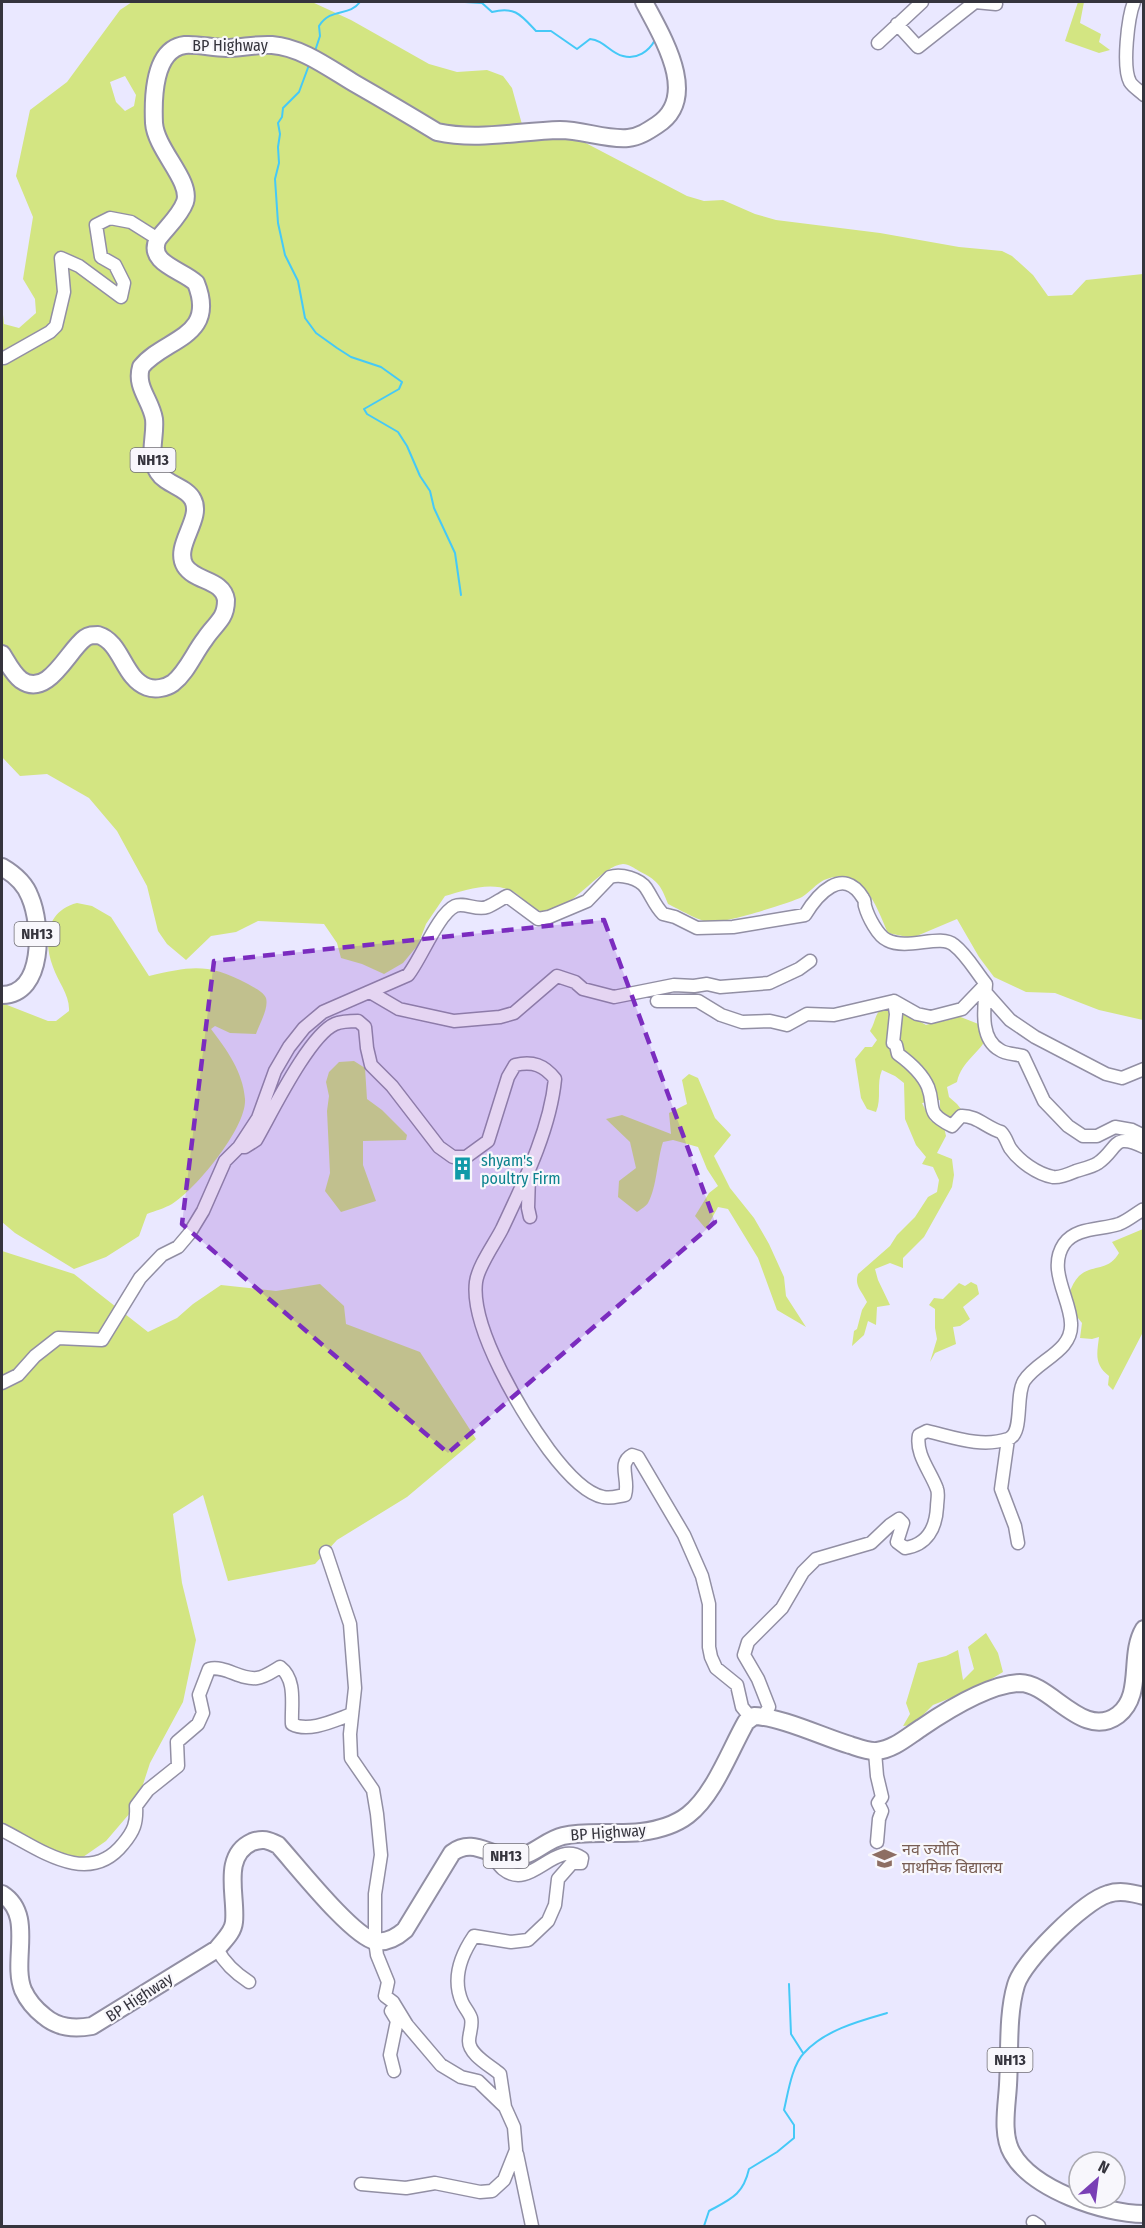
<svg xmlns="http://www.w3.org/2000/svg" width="1145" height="2228" font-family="'Fira Sans Condensed','Noto Sans Devanagari',sans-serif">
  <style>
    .green { fill: #d3e582; fill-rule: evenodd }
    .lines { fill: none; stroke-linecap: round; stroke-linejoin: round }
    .stream { stroke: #45c9f7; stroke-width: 2 }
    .minor-casing { stroke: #928fa4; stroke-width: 15 }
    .highway-casing { stroke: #928fa4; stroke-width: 20 }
    .minor { stroke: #fff; stroke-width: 12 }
    .highway { stroke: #fff; stroke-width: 16 }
    .marked { fill: #7b2cbf; fill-opacity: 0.2; stroke: #7b2cbf; stroke-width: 4.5; stroke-dasharray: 12 8; stroke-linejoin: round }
    .labels { text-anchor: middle; stroke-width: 4.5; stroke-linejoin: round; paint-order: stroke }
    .shield { fill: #f8f7fc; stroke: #706e76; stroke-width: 1.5 }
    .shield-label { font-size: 15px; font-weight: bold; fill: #35343d }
    .street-label { font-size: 16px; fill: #35343d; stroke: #f8f7fc }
    .culture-label { font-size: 16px; fill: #0d838f; stroke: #f8f7fc; text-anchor: start }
    .education-label { font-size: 16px; fill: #785e54; stroke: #f8f7fc; text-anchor: start }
  </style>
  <rect width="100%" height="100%" fill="#eae8ff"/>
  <path class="green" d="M 132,2 L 312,2 L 351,20 L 429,64 L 457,72 L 487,70 L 503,76 L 512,88 L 523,128 L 456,131 L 437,127 L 293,46 L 169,40 C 143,74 146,85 147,126 L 167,65 L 180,51 L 289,53 L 436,136 L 553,135 L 578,139 L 687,196 L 704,201 L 723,200 L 755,214 L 776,220 L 880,233 L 959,247 L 1002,251 L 1012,256 L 1033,275 L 1048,296 L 1072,295 L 1086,280 L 1143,274 L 1143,1020 L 1099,1010 L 1055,993 L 1026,992 L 994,977 L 979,957 L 957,919 L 912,938 L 888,933 C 876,906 863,864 824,880 C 816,884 810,892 802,897 C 790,903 723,924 710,922 C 698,921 679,909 668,904 C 661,885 657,880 639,871 C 634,868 629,864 623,864 C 603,865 575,905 551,911 C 534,916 525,897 512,891 C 490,881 466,890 445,896 L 426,924 L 418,945 L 403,963 L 384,974 L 362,964 L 341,958 L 337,943 L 324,924 L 258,921 L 236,932 L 211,936 L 186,960 L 167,944 L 158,931 L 147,886 L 117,831 L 89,798 L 47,774 L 20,776 L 2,757 L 2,305 L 4,324 L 19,328 L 36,313 L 35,299 L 23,279 L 33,217 L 16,176 L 30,110 L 67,82 L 120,10 ZM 125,76 L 136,95 L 134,106 L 125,111 L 116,102 L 110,82 Z
    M 1078,2 L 1084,2 L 1080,23 L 1101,34 L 1099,42 L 1110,50 L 1099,53 L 1065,41 Z
    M 77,903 L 92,906 L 111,917 L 149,976 C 192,966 208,963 248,984 C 254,988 263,991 266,998 C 269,1008 259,1025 256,1034 L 230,1033 L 215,1026 L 211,1029 C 227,1050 243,1072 245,1099 C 247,1127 196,1189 172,1204 C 165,1208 155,1211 147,1214 L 139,1236 L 106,1257 L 74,1269 L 15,1233 L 2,1222 L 2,1003 L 48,1021 L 56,1021 L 69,1011 C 70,995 58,982 53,967 C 43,940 46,911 77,903 Z
    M 884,1007 L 900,1010 L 926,1025 C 937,1021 947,1022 958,1016 L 981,1025 L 988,1035 C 979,1055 962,1060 957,1082 L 947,1087 L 949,1097 L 957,1104 L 964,1113 L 958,1120 L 940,1113 L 940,1100 L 922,1103 L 931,1121 L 944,1127 L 946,1136 L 937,1153 L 952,1159 L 954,1175 L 952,1187 L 924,1237 L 903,1258 L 903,1268 L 890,1263 L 875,1269 L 878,1280 L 890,1305 L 877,1307 L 876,1325 L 868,1321 L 864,1335 L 852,1346 L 854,1331 L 857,1329 L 862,1310 L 867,1302 C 862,1291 854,1286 858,1274 L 890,1246 L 897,1235 L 915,1217 L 928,1197 L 937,1192 L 939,1180 L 933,1167 L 922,1164 L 926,1157 L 916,1145 L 905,1119 L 904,1083 L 895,1076 L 882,1070 C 876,1084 882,1098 876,1112 L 867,1109 L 861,1098 L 855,1059 L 865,1047 L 872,1047 L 877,1040 L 870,1031 C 876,1022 874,1013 884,1007 Z
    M 354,1061 L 365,1068 L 367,1099 L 382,1110 L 407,1135 L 406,1140 L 363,1141 L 363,1165 L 376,1201 L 341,1212 L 325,1191 L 330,1173 L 327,1111 L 329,1096 L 326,1082 L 329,1072 L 339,1062 Z
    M 689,1074 L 698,1078 L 715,1118 L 731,1135 L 714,1156 L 730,1188 L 754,1218 L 769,1244 L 784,1277 L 786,1296 L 806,1327 L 777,1310 L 758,1258 L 728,1209 L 718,1207 L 706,1229 L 695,1216 L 709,1193 L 718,1186 L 707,1169 L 698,1147 L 673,1140 L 663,1142 C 657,1160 657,1187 648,1203 C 646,1206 640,1210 637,1212 L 618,1197 L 619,1181 L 636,1168 L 630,1142 L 606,1119 L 622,1115 L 671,1134 L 669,1113 L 687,1104 L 682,1080 Z
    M 1143,1229 L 1143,1332 L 1113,1390 L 1108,1385 L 1109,1376 C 1094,1364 1097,1354 1099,1337 L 1092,1339 L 1080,1338 L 1082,1323 L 1078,1318 L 1066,1321 L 1062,1311 C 1068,1300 1070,1285 1079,1276 C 1092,1264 1108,1272 1119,1253 L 1112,1242 Z
    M 2,1251 L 74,1274 L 148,1332 L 177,1318 L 193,1304 L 221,1285 L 276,1291 L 320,1284 L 344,1306 L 346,1324 L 420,1352 L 476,1439 L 407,1497 L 337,1540 L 315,1564 L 228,1581 L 203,1495 L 173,1514 L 182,1583 L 196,1640 L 183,1702 L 150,1763 L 136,1806 L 106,1841 L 73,1864 L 2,1826 Z
    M 971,1282 L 977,1285 L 979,1294 L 963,1307 L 970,1319 L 960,1326 L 953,1327 L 956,1344 L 935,1353 L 930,1362 L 937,1339 L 935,1328 L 935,1309 L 929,1305 L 934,1298 L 943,1299 L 959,1283 L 965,1286 Z
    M 986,1633 L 998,1653 L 1003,1672 L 978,1687 L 933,1705 L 913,1725 L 903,1726 L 910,1714 L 906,1703 L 918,1663 L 946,1656 L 958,1650 L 963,1680 L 974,1669 L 968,1647 Z"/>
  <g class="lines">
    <path class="stream" d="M 465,2 L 482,3 L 492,12 C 515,6 521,15 536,31 L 551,31 L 577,49 L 590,39 C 604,40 610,53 623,56 C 637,60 649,51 655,40
      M 315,51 L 320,36 L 319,26 C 331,7 349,17 360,2
      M 309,65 L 299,92 L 283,108 L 282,117 L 278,123 L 280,134 L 278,147 L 279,163 L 275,179 L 278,223 L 285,255 L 298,281 L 305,318 L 316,333 L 337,348 L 351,357 L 381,367 L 402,382 L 399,389 L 364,409 L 367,414 L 398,432 L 407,446 L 420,476 L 430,491 L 434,508 L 455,553 L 461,595
      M 789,1984 L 791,2034 L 803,2053
      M 704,2226 L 709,2211 C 731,2199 743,2195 749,2169 L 777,2152 L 794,2138 L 794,2125 L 784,2110 C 788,2093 792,2065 804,2053 C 825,2030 859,2021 887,2013"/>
    <defs>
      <path id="minor" d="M 1134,2 C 1128,17 1122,67 1130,82 C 1133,87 1140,91 1144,95
        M 897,24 L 918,47 L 975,2 L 996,4
        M 878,43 L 922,2
        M 4,358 L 50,332 L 56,326 L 64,292 L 61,258 L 79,266 L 121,297 L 124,283 L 115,265 L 101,257 L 96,225 L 110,218 L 131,222 L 158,239
        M 370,992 L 399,1009 L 454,1021 L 500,1017 L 514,1013 L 557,976 L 575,982 L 583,989 L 614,997 L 674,985 L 694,986 L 707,984 L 720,987 L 769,983 L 799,969 L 810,961
        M 986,993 L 1010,1020 L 1035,1037 L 1106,1074 L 1122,1078 L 1144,1069
        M 657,1001 L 698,1001 L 721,1015 L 742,1022 L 770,1021 L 787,1025 L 807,1014 L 834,1015 L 894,1001 L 917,1014 L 931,1017 L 962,1009 L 986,984
        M 894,1001 L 896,1014 L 893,1043 L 896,1045 L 898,1054 C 909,1062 922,1073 928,1087 C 936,1108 924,1112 952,1126 L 961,1116 C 976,1115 987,1128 1001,1132 C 1006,1137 1007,1143 1010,1148 C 1019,1161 1037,1174 1053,1177 C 1060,1178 1069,1174 1076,1171 C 1082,1169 1092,1167 1098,1163 C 1119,1148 1112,1132 1144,1147
        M 239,1147 L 245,1147 L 256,1140 C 271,1114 309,1035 335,1024 C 342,1021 351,1021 358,1021 L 365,1027 L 367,1048 L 371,1065 L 392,1086 L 439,1147 L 453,1157 L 466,1157 L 488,1141 L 508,1077 L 515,1065 C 533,1061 544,1065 555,1079 C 550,1130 524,1182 502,1229 C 495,1243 478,1266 476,1282 C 470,1328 522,1413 549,1450 C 561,1466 583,1493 603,1497 C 611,1499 618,1496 625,1495 C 630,1480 617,1463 632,1455 L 638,1457 L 684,1535 L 702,1576 L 709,1604 L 709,1647 L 711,1657 L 716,1668 L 737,1685 L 742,1707 L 751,1718
        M 529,1175 L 528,1208 L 530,1217
        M 2,1383 L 18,1375 L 35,1356 L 58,1338 L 102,1340 L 140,1278 L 162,1255 L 178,1247 L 189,1234 L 203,1211 L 225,1161 L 239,1147 L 258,1118 L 275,1071 L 289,1047 L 304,1028 L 323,1012 L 408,975 C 421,959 438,914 455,906 C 464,902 477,911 487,907 C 493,905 501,899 507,896 L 538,919 L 549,917 L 587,901 L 610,877 C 621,873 640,879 646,888 C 652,897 655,906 663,914 L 675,917 L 697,928 L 733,927 L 805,915 C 817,895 843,865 863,898 C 866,902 864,902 865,906 C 868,917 878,936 887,940 C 908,951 940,933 954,945 C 967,955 976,972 986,984 C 985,1004 978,1038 1000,1050 C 1005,1054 1016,1054 1023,1056 L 1044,1101 L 1068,1126 L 1083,1136 L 1097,1136 L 1115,1127 L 1132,1130 L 1144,1136
        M 1008,1439 L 1001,1489 L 1015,1526 L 1018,1543
        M 326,1552 L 350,1624 L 355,1688 L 350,1734 L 351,1758 L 373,1790 L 377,1814 L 381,1855 L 375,1894 L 375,1941 L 377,1955 L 388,1982 L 385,1996 L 393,2002 L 407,2025 L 441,2065 L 461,2077 L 478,2081 L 505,2107
        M 763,1717 L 769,1707 L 758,1679 L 744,1655 L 748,1642 L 782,1608 L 803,1572 L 816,1559 L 871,1543 L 890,1525 L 899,1519 L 903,1523 L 897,1542 L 905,1548 C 927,1545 936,1528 937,1507 C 937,1501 939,1494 937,1489 C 931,1472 915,1454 919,1435 L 927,1431 C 953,1437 981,1448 1008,1439 C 1024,1434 1015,1396 1024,1381 C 1037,1360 1073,1352 1071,1323 C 1070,1298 1047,1269 1064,1244 C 1076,1227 1101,1230 1119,1224 C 1127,1221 1134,1215 1142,1210 L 1144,1212
        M 875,1752 L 877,1776 L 882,1797 L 878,1803 L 882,1811 L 879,1819 L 877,1842
        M 2,1830 C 38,1848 88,1888 123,1844 C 134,1831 137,1823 136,1806 L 148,1790 L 178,1766 L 177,1742 L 198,1724 L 203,1713 L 199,1695 L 209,1669 C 225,1665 240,1680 257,1678 C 265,1677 273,1671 280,1667 C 297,1680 291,1705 292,1724 C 309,1733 335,1720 352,1714
        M 217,1949 C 225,1964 235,1973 249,1982
        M 391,2011 L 397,2021 L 390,2055 L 394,2071
        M 517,2154 L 532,2226
        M 361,2184 L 406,2188 L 435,2183 L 480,2192 L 492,2191 L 504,2180 L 516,2150 L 514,2127 L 505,2107 L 500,2074 C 491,2066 469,2055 469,2041 C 469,2033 473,2026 471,2018 C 469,2012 464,2007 462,2002 C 452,1979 461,1955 474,1936 L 511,1942 L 528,1940 L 548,1921 L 555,1905 L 558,1879 L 572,1863 L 581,1863 L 582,1858 C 554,1839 531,1892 503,1869 C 497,1864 493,1856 488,1850
        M 1033,2222 L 1039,2226"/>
      <path id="highway" d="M 2,654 C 7,662 13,674 21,680 C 48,699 68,650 85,638 C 89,635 93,635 98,635 C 122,642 123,678 147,687 C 155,690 166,688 173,683 C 187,672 194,653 205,639 C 210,631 217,625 222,617 C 225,612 226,606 226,600 C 223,579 195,582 185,566 C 173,546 203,519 193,500 C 187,487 166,485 158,472 C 147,455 156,437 154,419 C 151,400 135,387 141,367 C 164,338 218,338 196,283 C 183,270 146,263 158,239 C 166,228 180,216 185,202 C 192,181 156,150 154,123 C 153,100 153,49 185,45 C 198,44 213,48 226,48 C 241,48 256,44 272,45 C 301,47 329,68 354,83 C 382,99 409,115 437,132 C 478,141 519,131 560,130 C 583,130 606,140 628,138 C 639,137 648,131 657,125 C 701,97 661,35 644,2
        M 2,867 C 14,874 25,883 30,897 C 42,925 45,994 2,995
        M 2,1894 C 35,1915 11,1960 23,1990 C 28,2001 35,2009 44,2016 C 58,2028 74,2029 92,2026 L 217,1949 C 223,1941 233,1933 234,1922 C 237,1897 221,1856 252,1842 C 263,1838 268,1840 278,1845 C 297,1866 352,1936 375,1941 C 386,1943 397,1937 405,1930 L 452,1853 C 473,1837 490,1857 513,1857 C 531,1858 545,1840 563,1836 C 588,1830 615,1835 641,1832 C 657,1830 675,1825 688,1815 C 714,1795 730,1750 746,1722 L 754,1716 C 782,1717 823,1737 850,1745 C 859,1748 868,1752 877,1751 C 894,1749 907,1737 921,1728 C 946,1711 989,1684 1020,1683 C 1051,1683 1083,1741 1118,1715 C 1144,1695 1128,1655 1144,1629
        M 1144,1896 C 1132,1893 1120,1890 1108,1894 C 1084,1901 1023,1961 1016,1985 C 1007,2015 1010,2054 1008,2085 C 1007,2105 1001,2134 1012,2153 C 1032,2189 1103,2214 1144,2214"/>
    </defs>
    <use href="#minor" class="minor-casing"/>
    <use href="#highway" class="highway-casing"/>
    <use href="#minor" class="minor"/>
    <use href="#highway" class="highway"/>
  </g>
  <path class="marked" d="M 604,920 L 715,1222 L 448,1453 L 182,1224 L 214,961 Z"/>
  <defs>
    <symbol id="building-bare" viewBox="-9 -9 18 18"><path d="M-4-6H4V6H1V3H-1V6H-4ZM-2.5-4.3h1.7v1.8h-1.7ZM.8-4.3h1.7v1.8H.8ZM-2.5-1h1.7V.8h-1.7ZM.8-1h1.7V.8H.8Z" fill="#0f9aa8" stroke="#f8f7fc" stroke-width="2.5" paint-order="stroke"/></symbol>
    <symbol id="school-bare" viewBox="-9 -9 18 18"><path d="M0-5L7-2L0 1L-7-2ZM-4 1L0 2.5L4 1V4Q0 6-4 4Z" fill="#8d6e63" stroke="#f8f7fc" stroke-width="2.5" paint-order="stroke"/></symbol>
  </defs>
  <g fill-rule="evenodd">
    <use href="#building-bare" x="446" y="1152" width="33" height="33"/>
    <use href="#school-bare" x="868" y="1842" width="33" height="33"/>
  </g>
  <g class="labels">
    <g class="shield">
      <rect x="130.5" y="448" width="45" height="24" rx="4.5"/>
      <rect x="14.5" y="922" width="45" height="24" rx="4.5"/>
      <rect x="483.5" y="1844" width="45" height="24" rx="4.5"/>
      <rect x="987.5" y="2048" width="45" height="24" rx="4.5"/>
    </g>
    <g class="shield-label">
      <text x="153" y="465">NH13</text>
      <text x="37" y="939">NH13</text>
      <text x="506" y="1861">NH13</text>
      <text x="1010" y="2065">NH13</text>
    </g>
    <g class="street-label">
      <text x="230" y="51">BP Highway</text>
      <text transform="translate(608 1832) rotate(-4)" y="6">BP Highway</text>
      <text transform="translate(139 1997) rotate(-33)" y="6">BP Highway</text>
    </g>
    <g class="culture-label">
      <text x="481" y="1166">shyam's<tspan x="481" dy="18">poultry Firm</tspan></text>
    </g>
    <g class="education-label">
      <text x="902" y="1855">नव ज्योति<tspan x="902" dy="18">प्राथमिक विद्यालय</tspan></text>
    </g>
  </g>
  <rect width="1145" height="2228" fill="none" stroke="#35343d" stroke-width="6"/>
  <g transform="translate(1097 2180) rotate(28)"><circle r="28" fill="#f8f7fc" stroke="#aaa9b0" stroke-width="1.5"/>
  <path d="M0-4.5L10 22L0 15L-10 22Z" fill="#793fb5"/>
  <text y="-9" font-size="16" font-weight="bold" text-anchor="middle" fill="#35343d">N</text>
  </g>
</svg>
